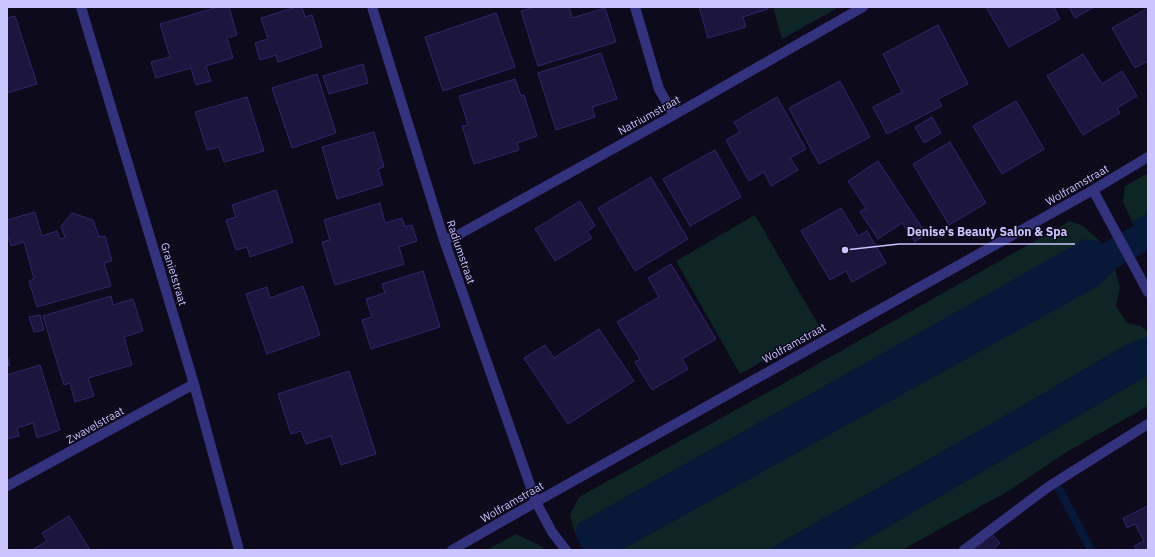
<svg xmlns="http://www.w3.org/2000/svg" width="1155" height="557" font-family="'IBM Plex Sans',sans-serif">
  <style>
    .green { fill: #0d2625 }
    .water { fill: #061939 }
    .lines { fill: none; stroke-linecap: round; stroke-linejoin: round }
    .stream { stroke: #061939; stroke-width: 8 }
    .canal { stroke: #061939; stroke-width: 28 }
    .building { fill: #1c153e; stroke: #32256c }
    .street { stroke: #33327e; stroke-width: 10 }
    .labels { text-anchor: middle; stroke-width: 3; stroke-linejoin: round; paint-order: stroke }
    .street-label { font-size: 11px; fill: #cbc5ff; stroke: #0d0a1c }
    .leader { fill: none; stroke: #cbc5ff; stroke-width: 1.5 }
    .callout-dot { fill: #cbc5ff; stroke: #0d0a1c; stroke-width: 1.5 }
    .callout-label { font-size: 12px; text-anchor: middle; font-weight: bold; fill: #cbc5ff; stroke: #0d0a1c; stroke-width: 3; stroke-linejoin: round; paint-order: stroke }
  </style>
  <rect width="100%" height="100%" fill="#0d0a1c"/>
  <path class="green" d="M 773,7 L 839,7 L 782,39 Z
    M 1148,173 L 1148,214 L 1132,222 L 1123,201 L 1125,186 Z
    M 755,215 L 820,328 L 740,374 L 676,261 Z
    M 1070,221 L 1083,226 L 1100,241 L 1085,240 L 818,390 L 578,524 L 575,533 L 570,515 L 579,497 L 788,381 Z
    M 1115,269 L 1120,287 L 1116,306 L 1127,323 L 1141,326 L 1148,332 L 1148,337 L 1128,344 L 988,426 L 768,550 L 621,550 L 1099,285 Z
    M 1148,375 L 1148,406 L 1065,453 L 1010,490 L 902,550 L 848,550 Z
    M 516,534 L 545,548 L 532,550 L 487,550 Z"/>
  <path class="water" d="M 1148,214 L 1148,252 L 1132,222 Z
    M 1085,239 L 1100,241 L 1115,269 L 1100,285 L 621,550 L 583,550 L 575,533 L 578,524 L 818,390 Z
    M 1148,337 L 1148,375 L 848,550 L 768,550 L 988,426 L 1128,344 Z"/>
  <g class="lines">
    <path class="stream" d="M 1059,489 L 1091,550"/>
    <path class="canal" d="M 1076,274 L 1148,234"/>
  </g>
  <path class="building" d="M 218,7 L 229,7 L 237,35 L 227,38 L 233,58 L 206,66 L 211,81 L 196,85 L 191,68 L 156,78 L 151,62 L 170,57 L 160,24 Z
    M 296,7 L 302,7 L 305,17 L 312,15 L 322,47 L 278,62 L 276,55 L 260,60 L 255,43 L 268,39 L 261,18 Z
    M 534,7 L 569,7 L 572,18 L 605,8 L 616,42 L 538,66 L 521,11 Z
    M 699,7 L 768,7 L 768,9 L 743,17 L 746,27 L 708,38 Z
    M 986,7 L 1054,7 L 1060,19 L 1009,47 Z
    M 1069,7 L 1094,7 L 1075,18 Z
    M 1148,8 L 1148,61 L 1135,68 L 1112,28 Z
    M 496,13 L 515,67 L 443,91 L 425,37 Z
    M 15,16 L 37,84 L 7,93 L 7,18 Z
    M 938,25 L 968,84 L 938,99 L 942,106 L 887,134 L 873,107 L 902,92 L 883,54 Z
    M 601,53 L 617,99 L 592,107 L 595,117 L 556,130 L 538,73 Z
    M 1083,54 L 1102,84 L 1122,71 L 1137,96 L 1117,108 L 1120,113 L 1083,135 L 1047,76 Z
    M 363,64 L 368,83 L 329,94 L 323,76 Z
    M 317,74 L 336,133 L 292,148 L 272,88 Z
    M 515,79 L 521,96 L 524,95 L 537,136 L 517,143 L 519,150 L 474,164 L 462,126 L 468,125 L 459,96 Z
    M 840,81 L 870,137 L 819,164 L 789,108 Z
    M 247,97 L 264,151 L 224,162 L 219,147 L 207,150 L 195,112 Z
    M 777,97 L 806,149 L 790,158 L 798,170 L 771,186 L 764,172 L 749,181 L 726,140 L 740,132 L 734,122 Z
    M 1016,101 L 1044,149 L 1002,174 L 973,126 Z
    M 932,117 L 941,133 L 924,143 L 915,127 Z
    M 374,132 L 384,167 L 378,169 L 383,185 L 337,199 L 322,147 Z
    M 950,142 L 986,203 L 949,225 L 913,164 Z
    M 715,150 L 741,197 L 690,226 L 663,179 Z
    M 878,161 L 926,234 L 915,242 L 902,223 L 878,239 L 860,212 L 866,208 L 848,181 Z
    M 651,177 L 688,239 L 635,271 L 598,208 Z
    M 276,190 L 293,242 L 250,257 L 247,247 L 236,250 L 226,220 L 236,217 L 232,205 Z
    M 580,201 L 595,226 L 587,231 L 592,238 L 555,261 L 535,229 Z
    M 380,203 L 385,223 L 402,218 L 405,227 L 412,225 L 417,241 L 399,247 L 404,264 L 335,285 L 322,242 L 330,240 L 324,220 Z
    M 841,208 L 858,236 L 867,231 L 886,263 L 852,282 L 846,271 L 830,280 L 801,231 Z
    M 35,212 L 42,236 L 57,231 L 60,239 L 65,238 L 61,226 L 72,213 L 93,220 L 99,237 L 105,236 L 112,261 L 104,263 L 111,286 L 37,307 L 29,281 L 34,279 L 24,242 L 11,246 L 7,232 L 7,220 Z
    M 671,264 L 716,339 L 682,359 L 688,369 L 652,390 L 635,362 L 640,359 L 617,322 L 659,297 L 648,278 Z
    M 423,271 L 440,327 L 371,349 L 362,320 L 372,317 L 366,299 L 385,293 L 382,284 Z
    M 303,286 L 320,335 L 267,354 L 246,294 L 267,287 L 270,298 Z
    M 111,296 L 113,305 L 133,299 L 143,331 L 124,337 L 132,365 L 88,378 L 94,396 L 75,402 L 70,383 L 64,385 L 43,316 Z
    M 40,315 L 44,330 L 34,332 L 29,317 Z
    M 599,329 L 634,381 L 568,424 L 524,358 L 545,345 L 554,358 Z
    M 7,356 L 10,365 L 7,366 Z
    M 40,365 L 60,430 L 37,438 L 33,423 L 17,428 L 19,436 L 7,439 L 7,375 Z
    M 349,371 L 376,454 L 341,465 L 331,436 L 306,444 L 301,431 L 291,434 L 278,394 Z
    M 1148,506 L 1148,550 L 1137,550 L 1134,546 L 1144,541 L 1135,524 L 1127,528 L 1123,518 Z
    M 69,516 L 90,550 L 32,550 L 47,541 L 42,533 Z
    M 992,534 L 1000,543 L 993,550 L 974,550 Z"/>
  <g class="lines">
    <path class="street" d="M 81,7 L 194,384 L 239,550
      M 372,7 L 444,240 L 536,502 L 552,532 L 566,550
      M 635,7 L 659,89 L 674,115
      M 1093,190 L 1148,292
      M 444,240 L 458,235 L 674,115 L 863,7
      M 7,486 L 194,384
      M 452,550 L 536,502 L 1093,190 L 1148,157
      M 964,550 L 1048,487 L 1148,424"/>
  </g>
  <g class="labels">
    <g class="street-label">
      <text transform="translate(649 115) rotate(-29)" y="4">Natriumstraat</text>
      <text transform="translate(1077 185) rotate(-30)" y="4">Wolframstraat</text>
      <text transform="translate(461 252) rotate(71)" y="4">Radiumstraat</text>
      <text transform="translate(174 274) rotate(73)" y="4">Granietstraat</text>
      <text transform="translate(794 343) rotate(-29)" y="4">Wolframstraat</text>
      <text transform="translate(95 425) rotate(-29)" y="4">Zwavelstraat</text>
      <text transform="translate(512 502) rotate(-30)" y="4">Wolframstraat</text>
    </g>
  </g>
  <path class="leader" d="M845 250L899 244H1075"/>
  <circle class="callout-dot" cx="845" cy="250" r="4"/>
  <g class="callout-label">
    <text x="987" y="236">Denise's Beauty Salon &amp; Spa</text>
  </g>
  <rect width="1155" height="557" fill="none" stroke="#cbc5ff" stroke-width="16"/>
</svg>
